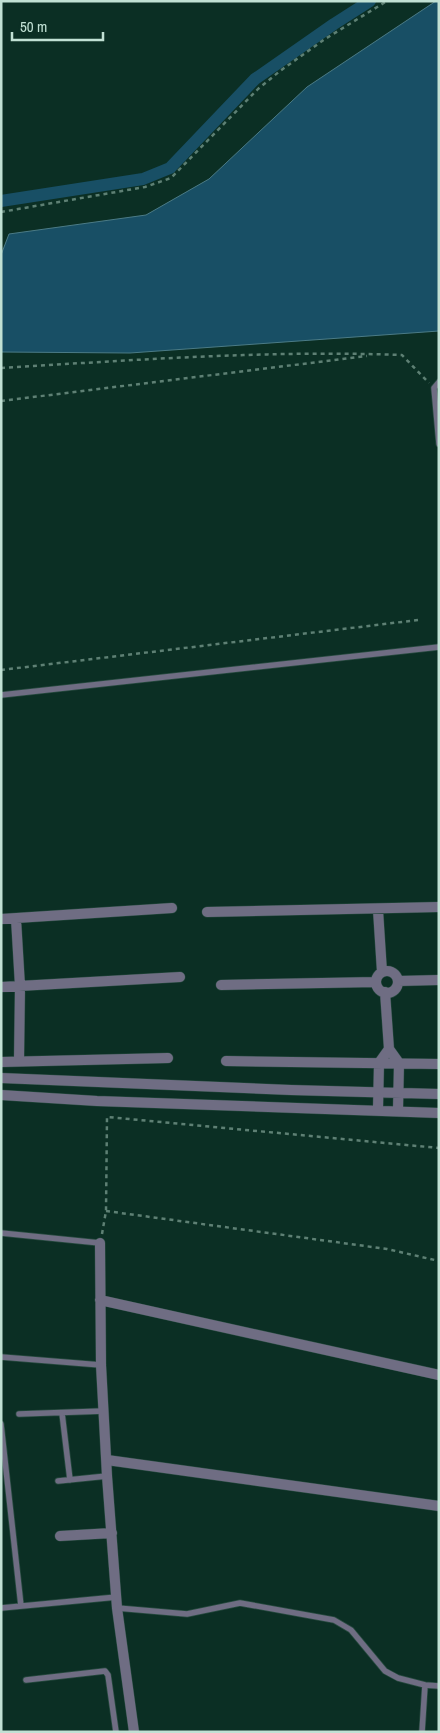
<svg xmlns="http://www.w3.org/2000/svg" width="440" height="1733" font-family="'Archivo Narrow',sans-serif">
  <style>
    .water { fill: #184f65; stroke: #4b7b86 }
    .lines { fill: none; stroke-linecap: round; stroke-linejoin: round }
    .canal { stroke: #184f65; stroke-width: 12 }
    .service-casing { stroke: #284b40; stroke-width: 7 }
    .minor-casing { stroke: #284b40; stroke-width: 11 }
    .path { stroke: #5e8074; stroke-width: 2.5; stroke-dasharray: 4 4; stroke-linecap: butt }
    .service { stroke: #6f6d83; stroke-width: 5.5 }
    .minor { stroke: #6f6d83; stroke-width: 10 }
  </style>
  <rect width="100%" height="100%" fill="#0b2f24"/>
  <path class="water" d="M 436,1 L 439,1 L 439,331 L 130,353 L 1,352 L 1,255 L 9,234 L 146,215 L 209,179 L 307,87 Z"/>
  <g class="lines">
    <path class="canal" d="M 1,201 L 143,179 L 170,168 L 255,79 L 334,24 L 370,1"/>
    <defs>
      <path id="service" d="M 439,382 L 434,388 L 439,444
        M 1,695 L 439,647
        M 1,1233 L 100,1243
        M 1,1357 L 101,1365
        M 62,1413 L 70,1480
        M 19,1414 L 104,1411
        M 1,1424 L 21,1606
        M 58,1481 L 107,1476
        M 1,1608 L 117,1597
        M 117,1608 L 187,1614 L 240,1603 L 334,1620 L 351,1630 L 385,1671 L 398,1678 L 425,1685 L 422,1732
        M 26,1680 L 105,1671 L 108,1675 L 116,1732
        M 425,1685 L 439,1686"/>
      <path id="minor" d="M 378,910 L 382,972
        M 207,912 L 439,907
        M 1,919 L 172,908
        M 16,919 L 20,986 L 19,1061
        M376 982a11 11 0 1 1 22 0a11 11 0 1 1-22 0Z
        M 398,981 L 439,980
        M 221,985 L 376,982
        M 1,987 L 180,977
        M 385,992 L 389,1049 L 399,1063 L 398,1110
        M 226,1061 L 439,1064
        M 1,1062 L 168,1058
        M 1,1078 L 291,1090 L 439,1094
        M 1,1095 L 97,1101 L 439,1113
        M 378,1109 L 379,1063 L 389,1049
        M 100,1243 L 101,1365 L 107,1476 L 117,1608 L 134,1732
        M 100,1300 L 439,1375
        M 107,1460 L 439,1506
        M 60,1536 L 112,1533"/>
    </defs>
    <use href="#service" class="service-casing"/>
    <use href="#minor" class="minor-casing"/>
    <path class="path" d="M 1,212 L 145,187 L 171,178 L 258,89 L 280,71 L 325,39 L 387,1
      M 1,368 C 135,360 268,350 402,355 L 429,383
      M 1,401 L 367,356
      M 1,670 L 418,620
      M 106,1211 L 387,1249 L 439,1261
      M 102,1234 L 106,1211 L 107,1117 L 439,1148"/>
    <use href="#service" class="service"/>
    <use href="#minor" class="minor"/>
  </g>
  <rect width="440" height="1733" fill="none" stroke="#c1e1d4" stroke-width="5"/>
  <path d="M12 32v8h91v-8" fill="none" stroke="#c1e1d4" stroke-width="2.5"/>
  <text x="20" y="32" font-size="15" fill="#c1e1d4" stroke="#0b2f24" stroke-width="4" paint-order="stroke">50 m</text>
</svg>
